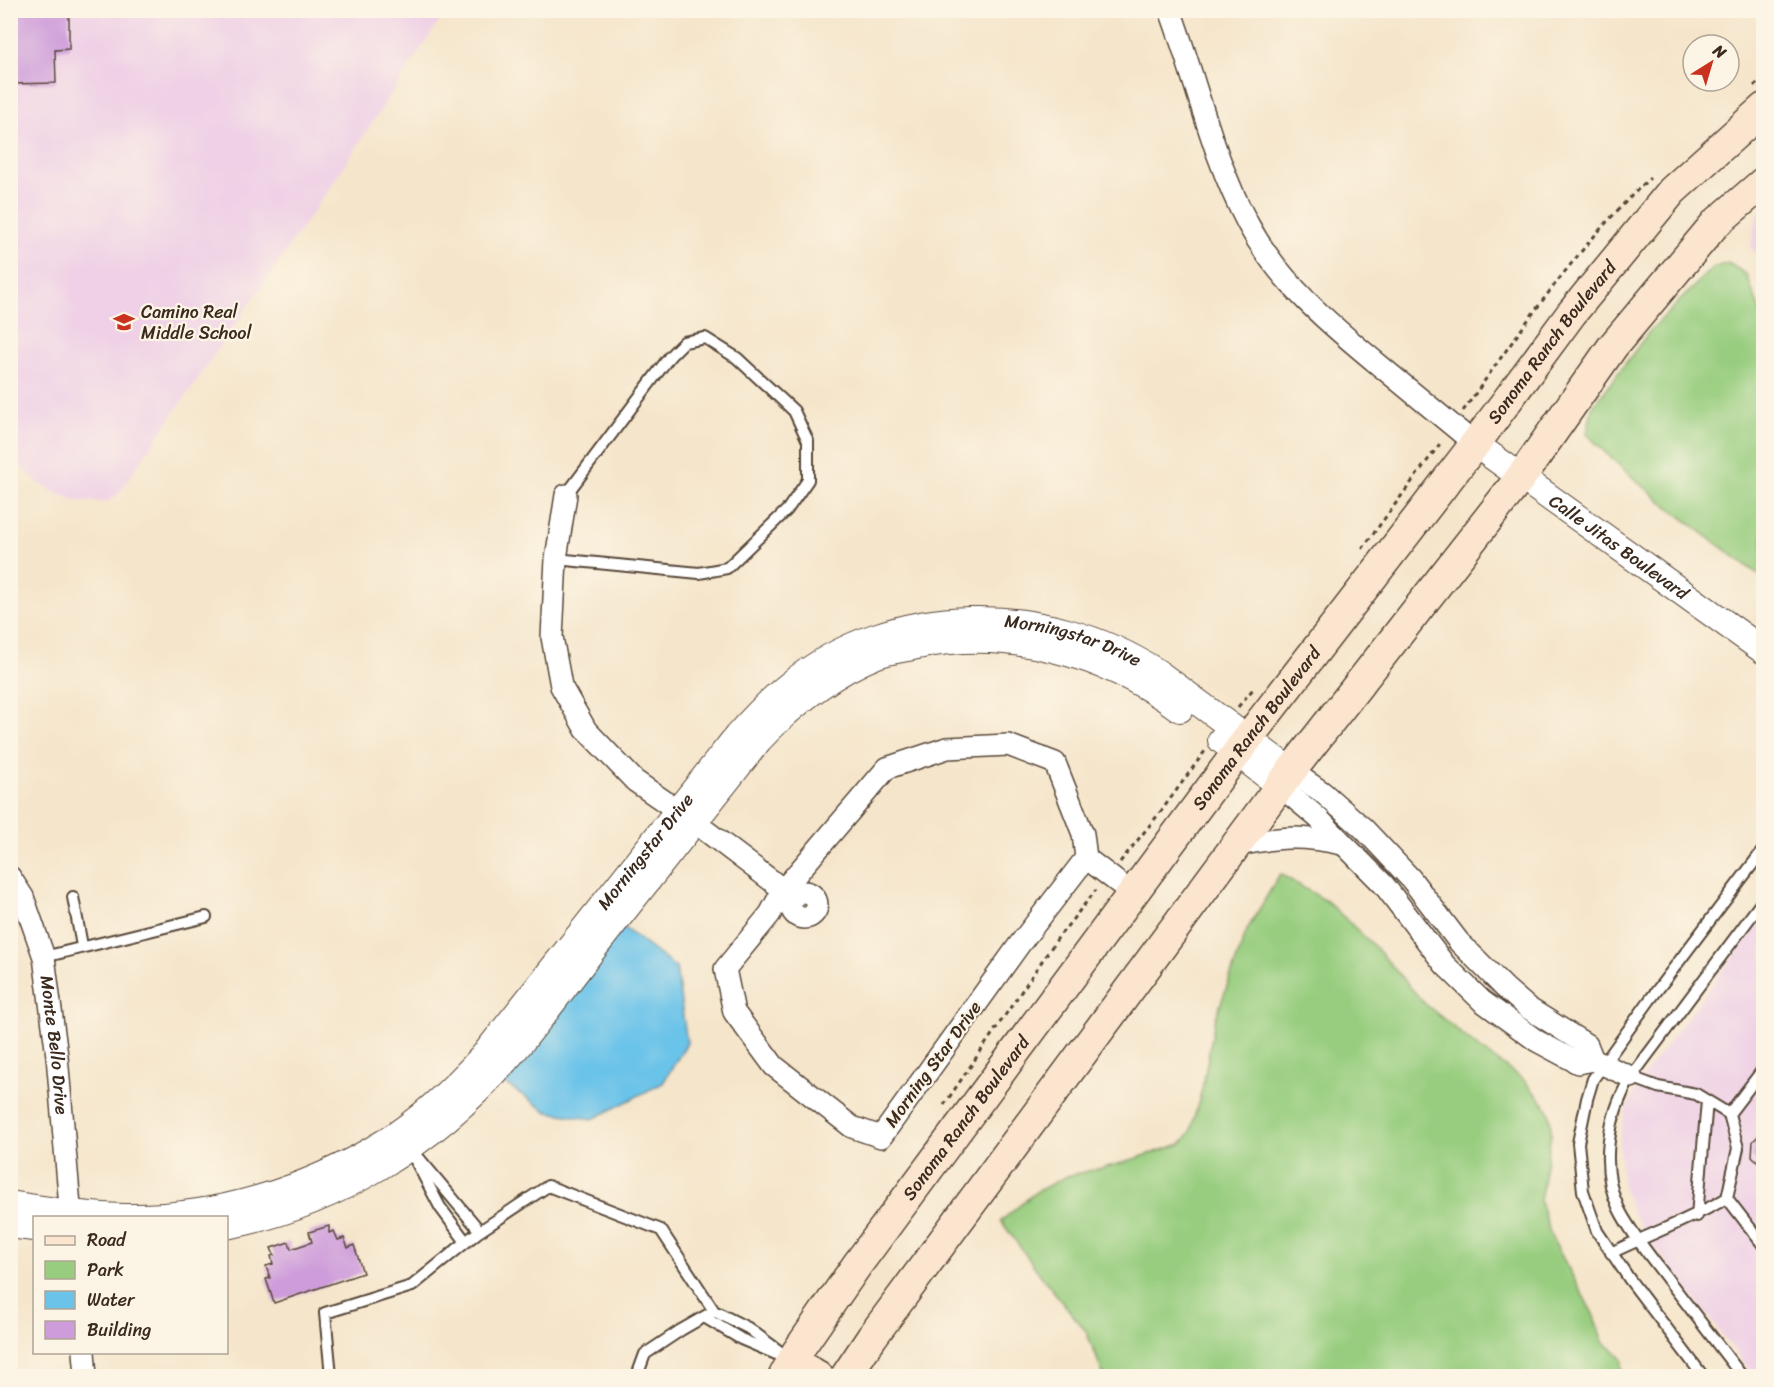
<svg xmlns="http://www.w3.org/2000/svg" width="1774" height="1387" font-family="Sriracha,sans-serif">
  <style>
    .built { fill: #efd0e6 }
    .green { fill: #98cd7f; stroke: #6a7c4e; stroke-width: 1.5 }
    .water { fill: #6bc3e9; stroke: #537684; stroke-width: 1.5 }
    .building { fill: #ce9cda }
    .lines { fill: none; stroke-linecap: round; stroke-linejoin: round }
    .service-casing { stroke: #574638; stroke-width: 14 }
    .minor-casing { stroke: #574638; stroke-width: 24 }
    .tertiary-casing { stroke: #574638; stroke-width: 28 }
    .secondary-casing { stroke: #574638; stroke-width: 33 }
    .path { stroke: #574638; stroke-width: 3; stroke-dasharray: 4.5 4.5; stroke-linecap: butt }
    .service { stroke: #fff; stroke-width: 10 }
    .minor { stroke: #fff; stroke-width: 21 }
    .tertiary { stroke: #fff; stroke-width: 26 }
    .secondary { stroke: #fce5cf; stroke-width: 30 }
    .labels { text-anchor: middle; stroke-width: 4.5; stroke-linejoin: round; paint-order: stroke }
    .poi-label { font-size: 18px; fill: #3b2a1e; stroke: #fcf5e5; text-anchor: start }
    .street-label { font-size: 18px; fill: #3b2a1e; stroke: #fcf5e5 }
  </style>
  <rect width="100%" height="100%" fill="#fcf5e5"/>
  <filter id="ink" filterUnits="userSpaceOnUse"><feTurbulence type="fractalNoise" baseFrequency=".0167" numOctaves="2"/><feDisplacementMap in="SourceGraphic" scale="12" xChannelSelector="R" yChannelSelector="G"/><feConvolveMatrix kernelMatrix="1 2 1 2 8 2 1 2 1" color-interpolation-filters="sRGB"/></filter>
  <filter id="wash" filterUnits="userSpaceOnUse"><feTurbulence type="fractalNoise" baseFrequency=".008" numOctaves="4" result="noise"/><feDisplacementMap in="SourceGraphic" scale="24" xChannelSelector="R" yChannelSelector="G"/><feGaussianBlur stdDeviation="1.35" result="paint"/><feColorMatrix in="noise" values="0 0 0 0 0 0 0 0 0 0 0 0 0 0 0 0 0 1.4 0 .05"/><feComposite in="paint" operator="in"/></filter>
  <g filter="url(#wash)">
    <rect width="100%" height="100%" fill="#f5e5ca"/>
    <path class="built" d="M 10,11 L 446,11 L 330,187 L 118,494 L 107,502 L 78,501 L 58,494 L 40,484 L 11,459 Z
      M 1763,210 L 1763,263 L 1751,248 L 1757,216 Z
      M 1763,917 L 1763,1376 L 1754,1376 L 1650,1241 L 1632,1212 L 1623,1188 L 1620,1162 L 1620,1136 L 1626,1109 L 1641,1079 Z"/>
    <path class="green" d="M 1728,263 L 1746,274 L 1763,318 L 1763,578 C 1703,533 1639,489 1587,434 L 1592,408 L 1649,332 L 1712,268 Z
      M 1280,874 L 1328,902 L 1377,949 L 1424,1003 L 1479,1048 L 1525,1081 L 1549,1110 L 1551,1122 L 1551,1135 L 1540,1201 L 1551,1236 L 1593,1314 L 1603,1342 L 1615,1351 L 1622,1360 L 1622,1376 L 1104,1376 L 1086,1331 L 1042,1277 L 1001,1221 L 1036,1192 L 1067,1176 L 1115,1165 L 1181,1144 L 1190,1133 L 1202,1089 L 1215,1020 L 1247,930 Z"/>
    <path class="water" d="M 623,927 L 676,968 L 687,1043 L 663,1083 L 593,1119 L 548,1112 L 501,1081 Z"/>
    <g id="blocks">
      <path class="building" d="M 10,10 L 69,10 L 69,49 L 55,50 L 56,83 L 10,84 Z
        M 1764,1131 L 1764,1168 L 1752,1156 L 1753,1141 Z
        M 329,1226 L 329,1233 L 334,1231 L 338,1240 L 344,1238 L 348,1248 L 354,1245 L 363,1273 L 274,1303 L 266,1279 L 270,1278 L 266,1266 L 273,1264 L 271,1256 L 274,1255 L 271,1248 L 289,1242 L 291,1249 L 312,1242 L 309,1232 Z"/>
    </g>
  </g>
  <g filter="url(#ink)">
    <use href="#blocks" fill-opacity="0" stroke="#574638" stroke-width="1.5"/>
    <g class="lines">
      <defs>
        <path id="service" d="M 556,559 L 699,573 L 727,568 L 787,510 L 808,480 L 808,441 L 794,411 L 737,358 L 705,338 L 684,342 L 670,356 L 566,495
          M 73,897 L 82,946
          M 44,957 L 206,917
          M 1729,1114 L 1764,1068
          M 409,1148 L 440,1207 L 466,1242
          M 418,1157 L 480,1231
          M 1727,1198 L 1764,1246
          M 1697,1216 L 1707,1101
          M 1611,1253 C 1650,1234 1689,1220 1727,1198 L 1738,1148 L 1729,1114 L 1696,1094 L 1658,1087 L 1631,1077
          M 704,1317 L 741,1339 L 776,1354
          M 331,1376 L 325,1313 L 412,1286 L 477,1233 L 548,1186 L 661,1230 L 714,1311 L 748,1328 L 790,1359
          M 637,1376 L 645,1354 L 681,1330 L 714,1311
          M 1703,1376 L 1630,1280 L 1597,1231 L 1583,1191 L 1578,1143 L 1587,1099 L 1593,1079 L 1649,1001 L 1764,849
          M 1742,1376 C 1718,1345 1694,1313 1669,1281 C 1652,1258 1632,1235 1619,1209 C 1599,1167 1608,1115 1631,1077 L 1764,899"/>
        <g id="minor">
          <path d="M 1170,10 C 1196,80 1213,159 1248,224 C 1279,283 1333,327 1384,369 C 1414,394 1445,419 1475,444"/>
          <path d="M 566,495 L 556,559 L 552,637 L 561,686 L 586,730 L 635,781 L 693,821 L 793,897"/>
          <path d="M 1008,745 L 1055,763 L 1083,834 L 1086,858 L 1019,945 L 881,1137 L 852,1127 L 774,1066 L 734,1012 L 725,969 L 770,914 L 783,890 L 887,768 L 947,748 Z"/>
          <path d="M 1291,771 L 1322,792 L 1364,829 L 1411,879 L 1459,942 L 1505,988 L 1528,1008 L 1587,1045 L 1593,1060"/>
          <path d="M 1281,787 L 1317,817 L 1384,885 L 1445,965 L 1482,1001 L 1537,1041 L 1578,1063 L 1593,1060 L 1631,1077"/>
          <path d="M 1238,845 C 1278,837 1302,835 1342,844"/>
          <path d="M 1086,858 L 1133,894"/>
          <path id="s1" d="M 10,877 L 23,897 L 44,957 L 57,1056 L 71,1218"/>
          <circle cx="804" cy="905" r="13"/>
          <path d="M 84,1352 L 86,1376"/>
        </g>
        <g id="tertiary">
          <path id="s2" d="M 1475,444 L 1764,651"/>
          <path d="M 1221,740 L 1281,787"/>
          <path id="s3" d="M 10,1204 C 48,1210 86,1216 124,1217 C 215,1219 308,1190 385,1142 C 422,1119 455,1087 484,1055 L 737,736 C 753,718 770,700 789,685 C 892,600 1047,601 1157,672 L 1291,771"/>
          <path d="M 10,1225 L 34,1228"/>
          <path d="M 226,1226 C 335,1206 434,1143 506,1060 C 538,1024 566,984 596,946 C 650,877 705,809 759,740 C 792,705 832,673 877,655 C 890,650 904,649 917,646 C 1008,627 1105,653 1180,709"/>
        </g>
        <g id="secondary">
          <path d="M 793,1361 L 818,1376"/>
          <path id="s4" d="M 784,1376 L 797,1352 L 857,1265 L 1248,738 L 1475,444 L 1571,314 L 1672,191 L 1764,108"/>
          <path d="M 846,1376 L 872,1337 L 1291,771 L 1521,477 L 1613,346 L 1715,224 L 1764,182"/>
        </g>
      </defs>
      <use href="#service" class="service-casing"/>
      <use href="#minor" class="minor-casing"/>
      <use href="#tertiary" class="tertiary-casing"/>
      <use href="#secondary" class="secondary-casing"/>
      <path class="path" d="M 1754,86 L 1764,78
        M 1463,411 C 1521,330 1577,246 1650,178
        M 1362,549 L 1442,441
        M 1238,707 L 1253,689
        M 1120,862 L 1162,810 L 1205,751
        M 944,1105 L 1057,939 L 1096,890"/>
      <use href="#service" class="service"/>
      <use href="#minor" class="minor"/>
      <use href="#tertiary" class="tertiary"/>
      <use href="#secondary" class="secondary"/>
    </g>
  </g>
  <defs>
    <symbol id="school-bare" viewBox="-9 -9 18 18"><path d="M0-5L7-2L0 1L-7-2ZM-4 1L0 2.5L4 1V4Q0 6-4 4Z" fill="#c8321e" stroke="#fcf5e5" stroke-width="2.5" paint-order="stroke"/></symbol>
  </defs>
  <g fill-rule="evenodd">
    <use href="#school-bare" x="109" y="307" width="30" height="30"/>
  </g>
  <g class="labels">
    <g class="poi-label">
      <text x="141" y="318">Camino Real<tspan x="141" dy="21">Middle School</tspan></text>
    </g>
    <g class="street-label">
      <text dy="6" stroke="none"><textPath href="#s4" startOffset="1288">Sonoma Ranch Boulevard</textPath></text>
      <text dy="6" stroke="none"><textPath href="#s2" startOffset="177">Calle Jitas Boulevard</textPath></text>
      <text dy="6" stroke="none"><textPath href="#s3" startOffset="1304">Morningstar Drive</textPath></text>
      <text dy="6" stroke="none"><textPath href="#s4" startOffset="802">Sonoma Ranch Boulevard</textPath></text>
      <text dy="6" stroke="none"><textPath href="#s3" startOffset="782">Morningstar Drive</textPath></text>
      <text dy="6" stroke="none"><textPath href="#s1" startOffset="176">Monte Bello Drive</textPath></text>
      <text transform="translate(933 1064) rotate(-54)" y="6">Morning Star Drive</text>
      <text dy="6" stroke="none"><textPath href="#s4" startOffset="316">Sonoma Ranch Boulevard</textPath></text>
    </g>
  </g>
  <rect width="1774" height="1387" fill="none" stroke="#fcf5e5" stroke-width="36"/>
  <rect x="33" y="1216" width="195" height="138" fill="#fcf5e5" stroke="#afa495" stroke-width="1.5"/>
  <rect x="45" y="1236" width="30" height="9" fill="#fce5cf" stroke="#afa495" stroke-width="1.5"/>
  <text x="87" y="1246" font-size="18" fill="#3b2a1e">Road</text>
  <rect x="45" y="1261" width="30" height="18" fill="#98cd7f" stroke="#afa495" stroke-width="1.5"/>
  <text x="87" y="1276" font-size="18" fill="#3b2a1e">Park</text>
  <rect x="45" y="1291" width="30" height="18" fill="#6bc3e9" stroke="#afa495" stroke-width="1.5"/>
  <text x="87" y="1306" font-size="18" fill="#3b2a1e">Water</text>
  <rect x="45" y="1321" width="30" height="18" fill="#ce9cda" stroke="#afa495" stroke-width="1.5"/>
  <text x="87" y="1336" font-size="18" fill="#3b2a1e">Building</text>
  <g transform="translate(1711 63) rotate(37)"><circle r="28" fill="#fcf5e5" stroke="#afa495" stroke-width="1.5"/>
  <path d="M0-4.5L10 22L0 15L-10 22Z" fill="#c8321e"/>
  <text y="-9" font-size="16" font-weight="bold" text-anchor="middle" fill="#3b2a1e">N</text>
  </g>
</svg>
